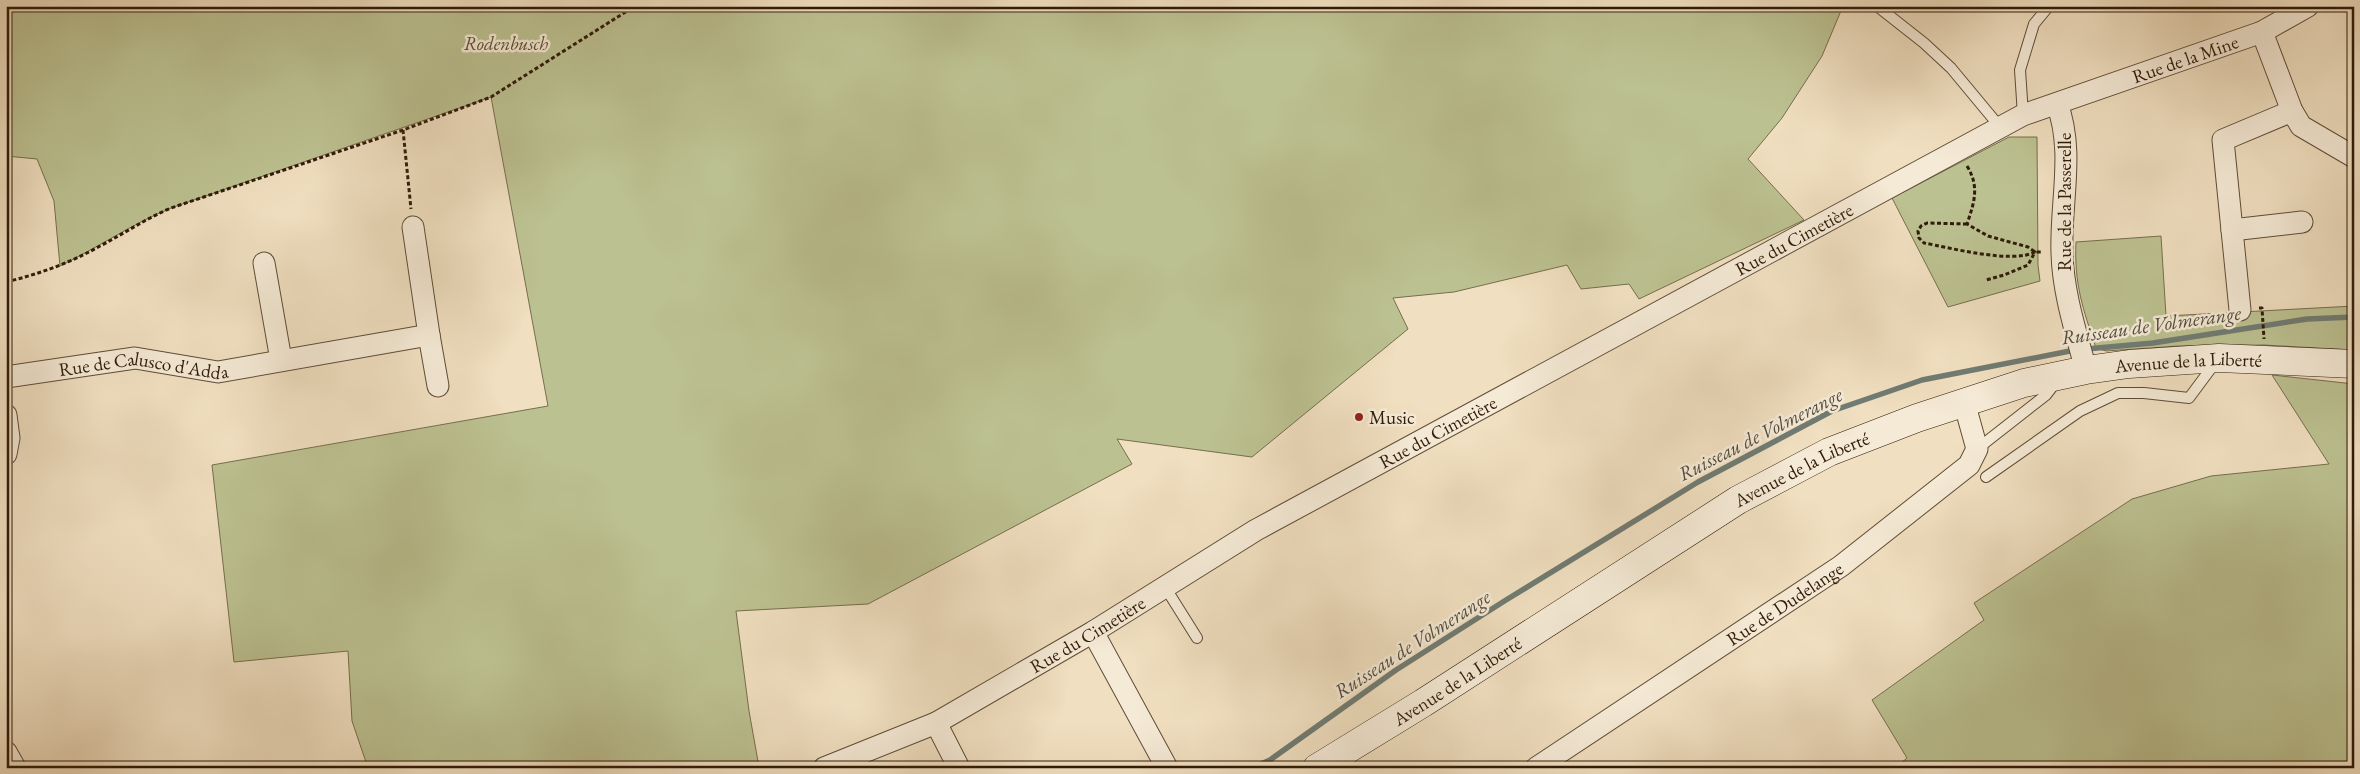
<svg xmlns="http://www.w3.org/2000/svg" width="2360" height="774" font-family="'EB Garamond',serif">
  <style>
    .green { fill: #bcc191; stroke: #766e4c }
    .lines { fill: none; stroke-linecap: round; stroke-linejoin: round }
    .stream { stroke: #707b72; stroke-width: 5.5 }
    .service-casing { stroke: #5f4c36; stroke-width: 12 }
    .minor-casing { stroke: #5f4c36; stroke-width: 23 }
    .secondary-casing { stroke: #2f1b08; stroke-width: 29 }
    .path { stroke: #2f1b08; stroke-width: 3; stroke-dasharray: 4 2.5; stroke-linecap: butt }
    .service { stroke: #f5ead6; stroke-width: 10 }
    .minor { stroke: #f5ead6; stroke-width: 21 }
    .secondary { stroke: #f5ead6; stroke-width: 28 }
    .poi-dot { fill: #8f2418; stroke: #f5ead6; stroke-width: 2 }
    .labels { text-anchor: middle; stroke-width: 5; stroke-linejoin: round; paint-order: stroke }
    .park-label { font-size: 19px; font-style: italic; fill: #594d31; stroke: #f5ead6 }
    .street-label { font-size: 19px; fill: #2f1b08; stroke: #f5ead6 }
    .poi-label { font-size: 19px; fill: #2f1b08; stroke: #f5ead6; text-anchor: start }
    .water-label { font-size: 20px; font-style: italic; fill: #504b3d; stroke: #f5ead6 }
  </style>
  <rect width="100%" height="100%" fill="#f0dfc0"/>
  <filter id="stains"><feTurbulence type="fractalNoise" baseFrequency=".004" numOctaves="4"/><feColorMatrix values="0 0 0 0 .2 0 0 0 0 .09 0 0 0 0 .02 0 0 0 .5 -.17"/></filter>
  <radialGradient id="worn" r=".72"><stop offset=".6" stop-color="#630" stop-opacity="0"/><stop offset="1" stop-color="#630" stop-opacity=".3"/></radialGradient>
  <path class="green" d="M 6,6 L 1843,6 L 1822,56 L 1782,118 L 1748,159 L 1804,220 L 1639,299 L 1629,284 L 1581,289 L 1567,265 L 1454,292 L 1393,298 L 1408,329 L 1252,457 L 1117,439 L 1132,464 L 868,604 L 736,611 L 749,711 L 759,767 L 756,768 L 368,768 L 352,721 L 348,651 L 234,662 L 212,465 L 548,406 L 491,97 L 171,208 C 132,224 97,248 60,266 L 54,201 L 37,159 L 6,156 Z
    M 2009,137 L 2037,137 L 2038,265 L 2040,281 L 1948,307 L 1892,198 Z
    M 2161,236 L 2166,316 L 2354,306 L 2354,350 L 2264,345 L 2178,346 L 2106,351 L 2096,348 C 2083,309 2074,284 2076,242 Z
    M 2272,375 L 2354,384 L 2354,768 L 1895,768 L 1907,758 L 1872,700 L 1984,620 L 1974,603 L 2132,499 L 2211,476 L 2329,464 Z"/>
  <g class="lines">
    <path class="stream" d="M 1252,768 L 1270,760 L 1396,670 L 1506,600 L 1698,482 L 1832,411 L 1922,380 L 2075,350 L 2153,343 L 2307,319 L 2354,317"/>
    <defs>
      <path id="service" d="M 1877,6 L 1924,43 L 1951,68 L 2000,127
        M 2023,115 L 2020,70 L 2034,24 L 2049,6
        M 1977,449 L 2046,395 L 2056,382
        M 1986,477 L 2080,411 L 2118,393 L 2144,393 L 2189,398 L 2215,363
        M 1165,587 L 1197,638"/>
      <g id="minor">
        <path d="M 2262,32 L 2292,111 L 2301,126 L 2354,157"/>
        <path d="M 2057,104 C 2075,151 2060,204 2062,253 C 2063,293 2076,332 2086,370"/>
        <path d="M 2232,230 L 2302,222"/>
        <path d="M 264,263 L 281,360"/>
        <path d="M 2240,310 L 2223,140 L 2292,111"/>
        <path d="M 429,335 L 438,386"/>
        <path id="s1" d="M 6,377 L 135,358 L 218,372 L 429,335 L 413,227"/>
        <path d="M 6,415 L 9,438 L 6,454"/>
        <path d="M 1093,632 L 1167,768"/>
        <path d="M 936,723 L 959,768"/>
        <path d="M 6,752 L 15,768"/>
        <path id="s2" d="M 824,768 L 936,723 L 1093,632 L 1256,530 L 2023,115 L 2262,32 L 2308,6"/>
        <path id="s3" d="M 1536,768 L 1841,566 L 1969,465 L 1977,449 L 1964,402"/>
      </g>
      <g id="secondary">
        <path id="s4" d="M 1317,768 L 1423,703 L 1738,500 L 1829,452 L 1917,418 L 2024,383 L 2086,370 L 2129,364 L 2219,358 L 2354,364"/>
      </g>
    </defs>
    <use href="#service" class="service-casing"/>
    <use href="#minor" class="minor-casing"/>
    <use href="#secondary" class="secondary-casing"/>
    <path class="path" d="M 403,130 L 411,209
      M 1967,166 C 1980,187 1974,203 1967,224 L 1988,236 L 2028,247 L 2035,252 L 2042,252
      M 1967,224 L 1927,223 L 1921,226 L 1918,231 L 1919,238 L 1924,243 C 1951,248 2012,264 2035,252 L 2028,265 L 2004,275 L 1986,280
      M 6,282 C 39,274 70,263 100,246 C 125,233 145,219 171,208 L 403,130 L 491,97 L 635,6
      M 2259,308 L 2262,308 L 2264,339"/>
    <use href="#service" class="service"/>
    <use href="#minor" class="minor"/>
    <use href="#secondary" class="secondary"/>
  </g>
  <circle class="poi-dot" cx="1359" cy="417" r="5"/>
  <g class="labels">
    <g class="park-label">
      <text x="506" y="50">Rodenbusch</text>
    </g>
    <g class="street-label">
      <text dy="7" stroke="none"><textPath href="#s2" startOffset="1538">Rue de la Mine</textPath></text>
      <text transform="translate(2064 202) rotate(-90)" y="7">Rue de la Passerelle</text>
      <text dy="7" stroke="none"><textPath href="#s2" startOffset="1106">Rue du Cimetière</textPath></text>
      <text dy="7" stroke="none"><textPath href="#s4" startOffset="975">Avenue de la Liberté</textPath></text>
      <text dy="7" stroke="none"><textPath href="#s1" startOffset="139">Rue de Calusco d'Adda</textPath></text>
      <text dy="7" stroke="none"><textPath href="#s2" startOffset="701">Rue du Cimetière</textPath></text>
      <text dy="7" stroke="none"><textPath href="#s4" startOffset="570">Avenue de la Liberté</textPath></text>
      <text dy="7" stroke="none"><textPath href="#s3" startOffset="298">Rue de Dudelange</textPath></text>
      <text dy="7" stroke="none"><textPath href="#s2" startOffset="296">Rue du Cimetière</textPath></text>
      <text dy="7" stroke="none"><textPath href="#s4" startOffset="165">Avenue de la Liberté</textPath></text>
    </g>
    <g class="poi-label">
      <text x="1369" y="424">Music</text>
    </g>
    <g class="water-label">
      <text transform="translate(2151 325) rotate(-8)" y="7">Ruisseau de Volmerange</text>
      <text transform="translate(1760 434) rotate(-27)" y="7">Ruisseau de Volmerange</text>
      <text transform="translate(1412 644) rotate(-33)" y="7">Ruisseau de Volmerange</text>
    </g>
  </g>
  <rect width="2360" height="774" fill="none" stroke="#f0dfc0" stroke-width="25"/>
  <rect x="8" y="8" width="2345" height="759" fill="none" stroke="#2f1b08" stroke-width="2.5"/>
  <rect x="12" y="12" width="2335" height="749" fill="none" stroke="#2f1b08"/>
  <rect width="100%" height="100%" filter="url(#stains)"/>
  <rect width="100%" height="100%" fill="url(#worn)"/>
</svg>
